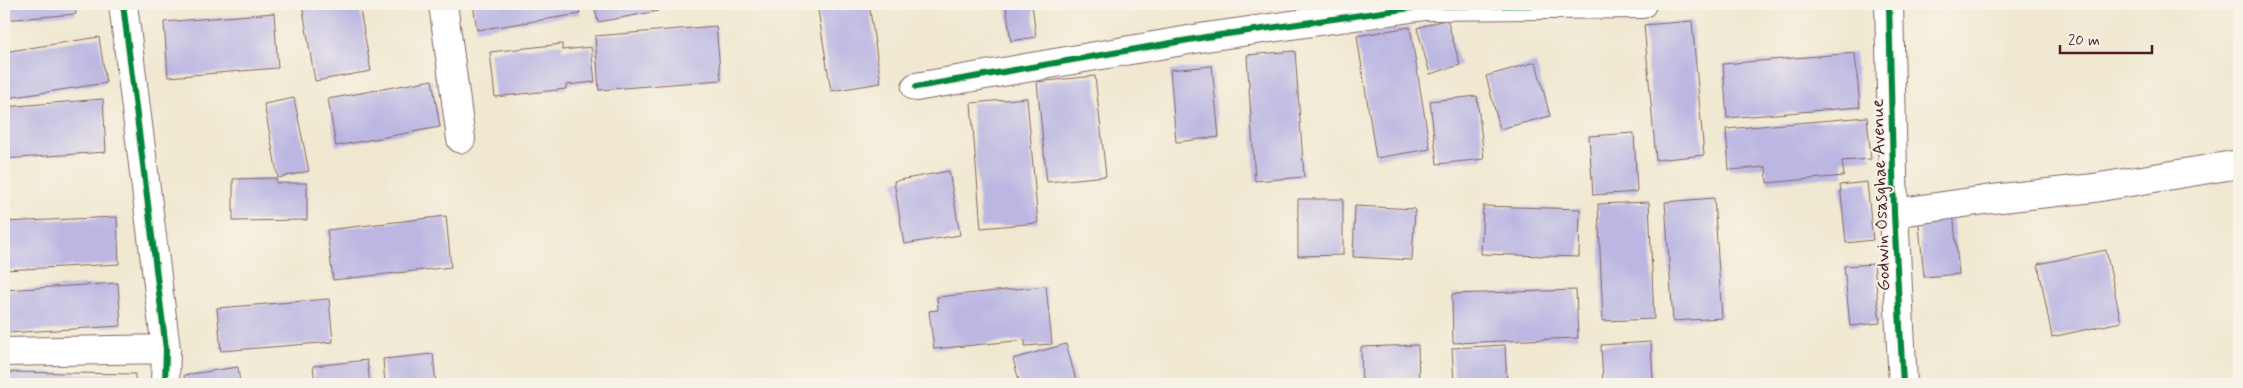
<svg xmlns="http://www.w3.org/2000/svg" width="2243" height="388" font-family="Mynerve,sans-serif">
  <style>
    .building { fill: #bcb7e2 }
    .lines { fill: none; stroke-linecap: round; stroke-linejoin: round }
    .street-casing { stroke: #846565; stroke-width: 30 }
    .street { stroke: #fff; stroke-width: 28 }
    .cycleway-casing { stroke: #f7f3e8; stroke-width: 9 }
    .cycleway { stroke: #00873e; stroke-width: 6 }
    .labels { text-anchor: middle; stroke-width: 4; stroke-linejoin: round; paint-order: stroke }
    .street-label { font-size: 18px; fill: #4a1f2b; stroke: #f7f3e8 }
  </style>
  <rect width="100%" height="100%" fill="#f7f3e8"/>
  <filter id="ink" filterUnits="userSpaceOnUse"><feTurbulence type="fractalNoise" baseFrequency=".02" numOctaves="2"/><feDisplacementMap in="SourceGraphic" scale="10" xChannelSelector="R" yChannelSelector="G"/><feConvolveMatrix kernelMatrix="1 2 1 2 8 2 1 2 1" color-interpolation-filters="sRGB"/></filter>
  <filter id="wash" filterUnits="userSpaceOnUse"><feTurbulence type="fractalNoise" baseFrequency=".0096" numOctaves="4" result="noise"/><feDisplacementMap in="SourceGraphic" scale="20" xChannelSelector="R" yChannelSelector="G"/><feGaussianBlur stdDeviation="1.12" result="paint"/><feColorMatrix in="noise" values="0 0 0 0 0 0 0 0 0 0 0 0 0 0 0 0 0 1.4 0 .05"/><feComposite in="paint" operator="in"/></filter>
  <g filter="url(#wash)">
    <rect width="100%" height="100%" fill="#f0e8d0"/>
    <g id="blocks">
      <path class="building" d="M 4,4 L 75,4 L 76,14 L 4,20 Z
        M 302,4 L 359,4 L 371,71 L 315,81 Z
        M 473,4 L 578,4 L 580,14 L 477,30 Z
        M 594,4 L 656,4 L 658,11 L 598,22 Z
        M 817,4 L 869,4 L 881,83 L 831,91 Z
        M 1032,4 L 1036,37 L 1011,41 L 1006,6 Z
        M 274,13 L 278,68 L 168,77 L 164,22 Z
        M 1447,19 L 1460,65 L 1430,74 L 1417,28 Z
        M 1692,21 L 1704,155 L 1656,160 L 1644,25 Z
        M 716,26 L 721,80 L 599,90 L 595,36 Z
        M 1410,27 L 1430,149 L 1376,158 L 1357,36 Z
        M 99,37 L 106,83 L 8,98 L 4,71 L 4,52 Z
        M 562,44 L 562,50 L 591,47 L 595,82 L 566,85 L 566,89 L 495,97 L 490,52 Z
        M 1295,51 L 1304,177 L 1255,181 L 1247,55 Z
        M 1855,53 L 1860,107 L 1727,118 L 1723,64 Z
        M 1536,62 L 1550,116 L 1500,129 L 1486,76 Z
        M 1212,66 L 1219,137 L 1176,142 L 1170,70 Z
        M 1095,76 L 1106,176 L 1047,182 L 1037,82 Z
        M 432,80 L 440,127 L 336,146 L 328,99 Z
        M 1477,96 L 1484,159 L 1437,164 L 1430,101 Z
        M 294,98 L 309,171 L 278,178 L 264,104 Z
        M 1027,98 L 1038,223 L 981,228 L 971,103 Z
        M 103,99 L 106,152 L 4,159 L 4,107 Z
        M 1867,117 L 1871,159 L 1842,161 L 1844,176 L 1767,183 L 1766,167 L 1729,170 L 1726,129 Z
        M 1634,133 L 1637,192 L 1593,195 L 1589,136 Z
        M 949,171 L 960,235 L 904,244 L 894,181 Z
        M 276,178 L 276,183 L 307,183 L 307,220 L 233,221 L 233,179 Z
        M 1867,182 L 1873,240 L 1846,243 L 1840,185 Z
        M 1714,198 L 1722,318 L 1673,321 L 1665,202 Z
        M 1298,199 L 1343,199 L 1343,255 L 1298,256 Z
        M 1649,202 L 1654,319 L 1603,321 L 1598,204 Z
        M 1355,206 L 1415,209 L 1412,260 L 1353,257 Z
        M 1483,206 L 1580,209 L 1579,257 L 1481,254 Z
        M 1953,211 L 1959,274 L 1924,277 L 1918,215 Z
        M 446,216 L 451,267 L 333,280 L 327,230 Z
        M 117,217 L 119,264 L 4,270 L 4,222 Z
        M 2106,250 L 2121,322 L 2052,337 L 2038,264 Z
        M 1874,264 L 1880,323 L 1850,326 L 1844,266 Z
        M 118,283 L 121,326 L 6,333 L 4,290 Z
        M 1046,286 L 1052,344 L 1025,346 L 1025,340 L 934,349 L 929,311 L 938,310 L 937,297 Z
        M 1576,290 L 1578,338 L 1453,343 L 1452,294 Z
        M 329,299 L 333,342 L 221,351 L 217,308 Z
        M 1651,342 L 1653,384 L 1603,384 L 1601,345 Z
        M 1066,344 L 1077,384 L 1020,384 L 1013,359 Z
        M 1418,345 L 1419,384 L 1362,384 L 1361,347 Z
        M 1505,345 L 1507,384 L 1454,384 L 1452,348 Z
        M 433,354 L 436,384 L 385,384 L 383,359 Z
        M 367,360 L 370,384 L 315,384 L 313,366 Z
        M 238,367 L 240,384 L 185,384 L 184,375 Z
        M 4,372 L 135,374 L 135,384 L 4,384 Z"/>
    </g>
  </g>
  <g filter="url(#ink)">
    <use href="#blocks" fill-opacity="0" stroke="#846565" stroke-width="1"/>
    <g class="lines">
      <defs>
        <path id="street" d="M 123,4 L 166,349 L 165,384
          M 443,4 L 461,139
          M 1889,4 L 1894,213 L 1903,384
          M 916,87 L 1206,37 L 1425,6 L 1642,4
          M 1894,213 L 1992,199 L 2094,188 L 2239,164
          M 4,352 L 166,349"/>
      </defs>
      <use href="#street" class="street-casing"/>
      <use href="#street" class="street"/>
      <defs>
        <path id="cycleway" d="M 123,4 L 166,349 L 165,384
          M 1889,4 L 1894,213 L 1903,384
          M 916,87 L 1206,37 L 1425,6 L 1642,4"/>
      </defs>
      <use href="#cycleway" class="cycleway-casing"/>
      <use href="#cycleway" class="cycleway"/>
    </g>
  </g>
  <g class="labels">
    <g class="street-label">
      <text transform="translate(1880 195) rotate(-92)" y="6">Godwin Osasghae Avenue</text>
    </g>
  </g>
  <rect width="2243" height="388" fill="none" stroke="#f7f3e8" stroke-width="20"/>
  <path d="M2060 45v8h92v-8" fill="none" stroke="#4a1f2b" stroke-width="2.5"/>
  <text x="2068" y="45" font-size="15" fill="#4a1f2b" stroke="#f7f3e8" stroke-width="4" paint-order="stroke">20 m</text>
</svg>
